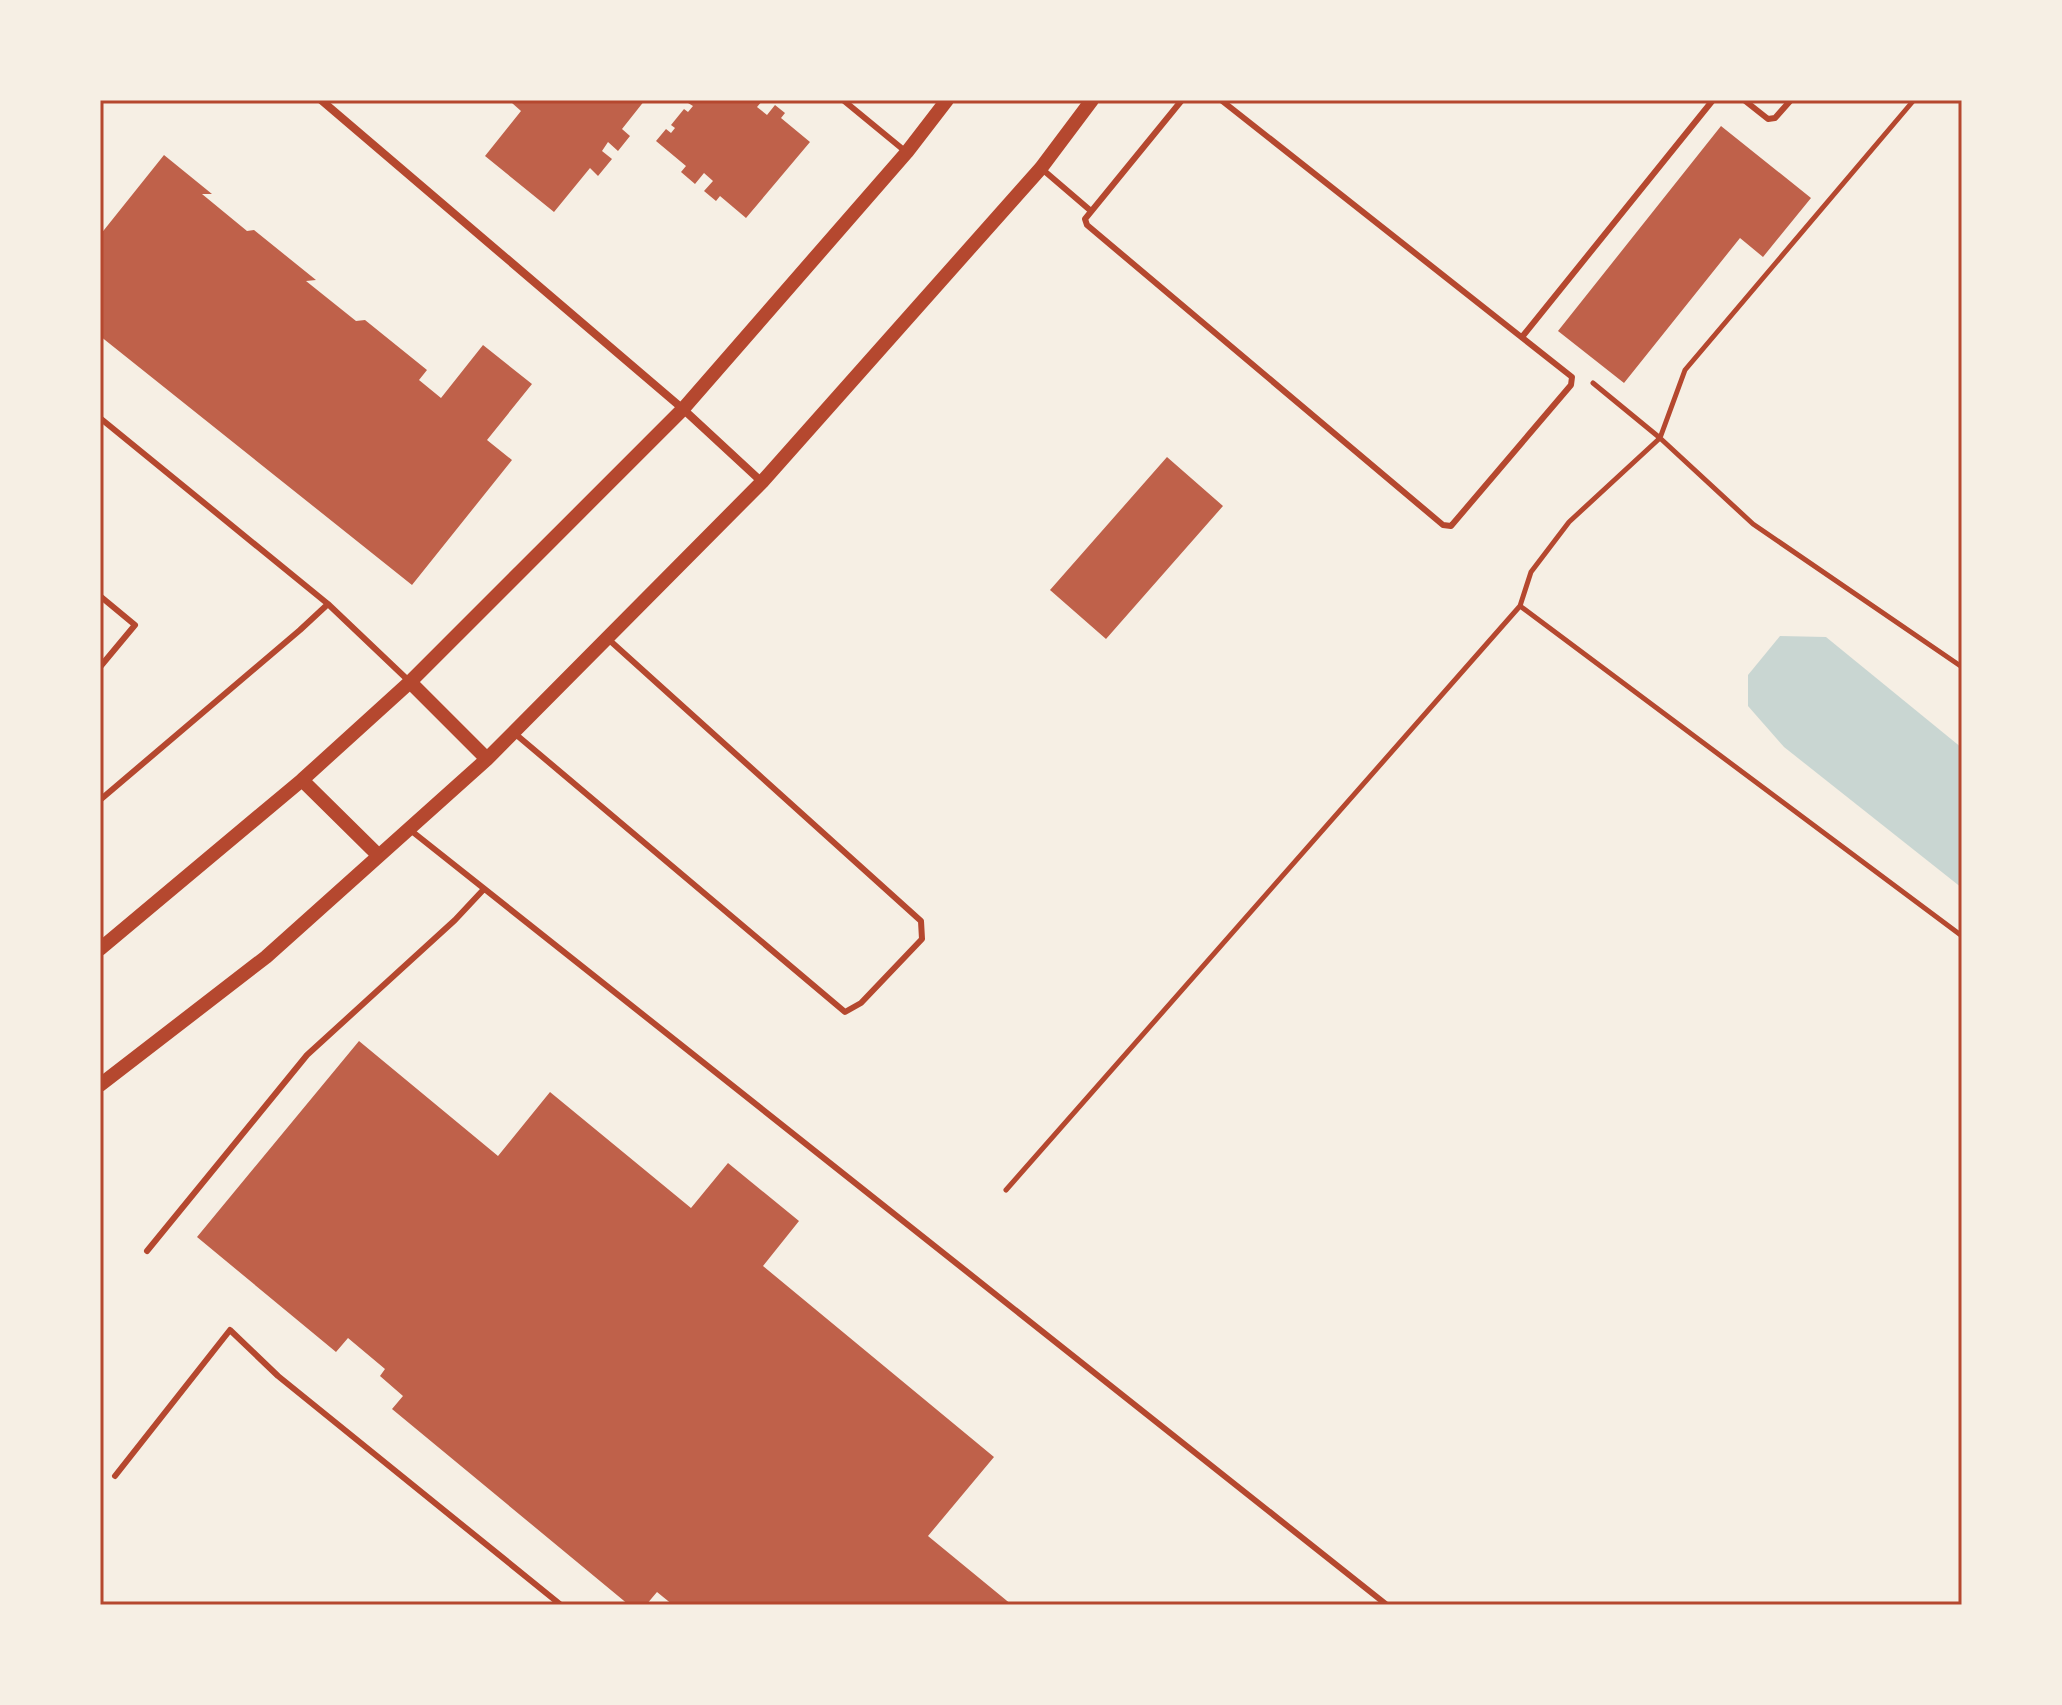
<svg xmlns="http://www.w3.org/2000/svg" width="2062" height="1705" font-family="'Archivo Narrow',sans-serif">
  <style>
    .water { fill: #c9d6d2 }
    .building { fill: #bf614a }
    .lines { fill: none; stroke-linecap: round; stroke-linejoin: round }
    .path { stroke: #b5482f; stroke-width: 5 }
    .service { stroke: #b5482f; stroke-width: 6 }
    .minor { stroke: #b5482f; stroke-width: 8 }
    .tertiary { stroke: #b5482f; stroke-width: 14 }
    .neatline { fill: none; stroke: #b5482f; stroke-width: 3 }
  </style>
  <rect width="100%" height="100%" fill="#f6efe4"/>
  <path class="water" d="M 1780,636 L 1826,637 L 1962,748 L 1962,888 L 1784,747 L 1748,706 L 1748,675 Z"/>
  <path class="building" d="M 515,100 L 645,100 L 622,129 L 630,136 L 618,151 L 608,142 L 602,151 L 612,159 L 598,176 L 590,168 L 554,212 L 485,156 L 521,111 L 512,103 Z
    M 691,100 L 763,100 L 757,107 L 767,115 L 775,105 L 785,113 L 781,118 L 810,142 L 746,218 L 720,196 L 716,201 L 704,191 L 713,181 L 704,173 L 695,184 L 681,172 L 686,166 L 656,141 L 666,129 L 671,133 L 675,128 L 671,125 L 684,109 L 688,112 L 693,106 L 688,103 Z
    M 1721,126 L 1811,198 L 1763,257 L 1740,238 L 1624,383 L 1558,331 Z
    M 164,155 L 212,194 L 202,194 L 247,231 L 254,230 L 316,280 L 306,281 L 356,321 L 365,320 L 427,370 L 419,380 L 441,398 L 483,345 L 532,384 L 487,440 L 512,460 L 412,585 L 100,336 L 100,235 Z
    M 1167,457 L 1223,506 L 1106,639 L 1050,590 Z
    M 359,1041 L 498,1156 L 550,1092 L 691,1208 L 728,1163 L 799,1221 L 763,1266 L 994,1457 L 928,1536 L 1012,1605 L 673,1605 L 657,1592 L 646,1605 L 629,1605 L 392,1409 L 403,1396 L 380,1376 L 385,1369 L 348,1338 L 336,1352 L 197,1237 Z"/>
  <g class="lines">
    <path class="path" d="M 1593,383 L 1660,438 L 1753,524 L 1962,667
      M 1520,606 L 1962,936
      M 1006,1190 L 1520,606 L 1531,572 L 1569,522 L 1660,438 L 1685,370 L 1914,100"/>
    <path class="service" d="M 843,100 L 905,151
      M 1182,100 L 1085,219 L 1087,225 L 1443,525 L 1451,526 L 1571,385 L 1572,377 L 1221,100
      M 1744,100 L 1768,119 L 1775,118 L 1791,100
      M 1042,169 L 1091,211
      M 1522,337 L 1713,100
      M 100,418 L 328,604 L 410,682
      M 100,596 L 135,625 L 100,667
      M 513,732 L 845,1012 L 861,1003 L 922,939 L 921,921 L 607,638
      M 100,800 L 300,630 L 328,604
      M 409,829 L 1387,1605
      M 147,1251 L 307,1055 L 455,920 L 484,889
      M 115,1476 L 230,1330 L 278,1376 L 561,1605"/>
    <path class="minor" d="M 321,100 L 683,409 L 762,482"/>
    <path class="tertiary" d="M 410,682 L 487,759
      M 302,780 L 378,855
      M 100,949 L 302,780 L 410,682 L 683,409 L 907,152 L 947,100
      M 100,1085 L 266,957 L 487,759 L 762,482 L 1041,168 L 1092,100"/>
  </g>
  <rect width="2062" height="1705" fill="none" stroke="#f6efe4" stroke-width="204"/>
  <rect x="102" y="102" width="1858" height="1501" class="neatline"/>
</svg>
